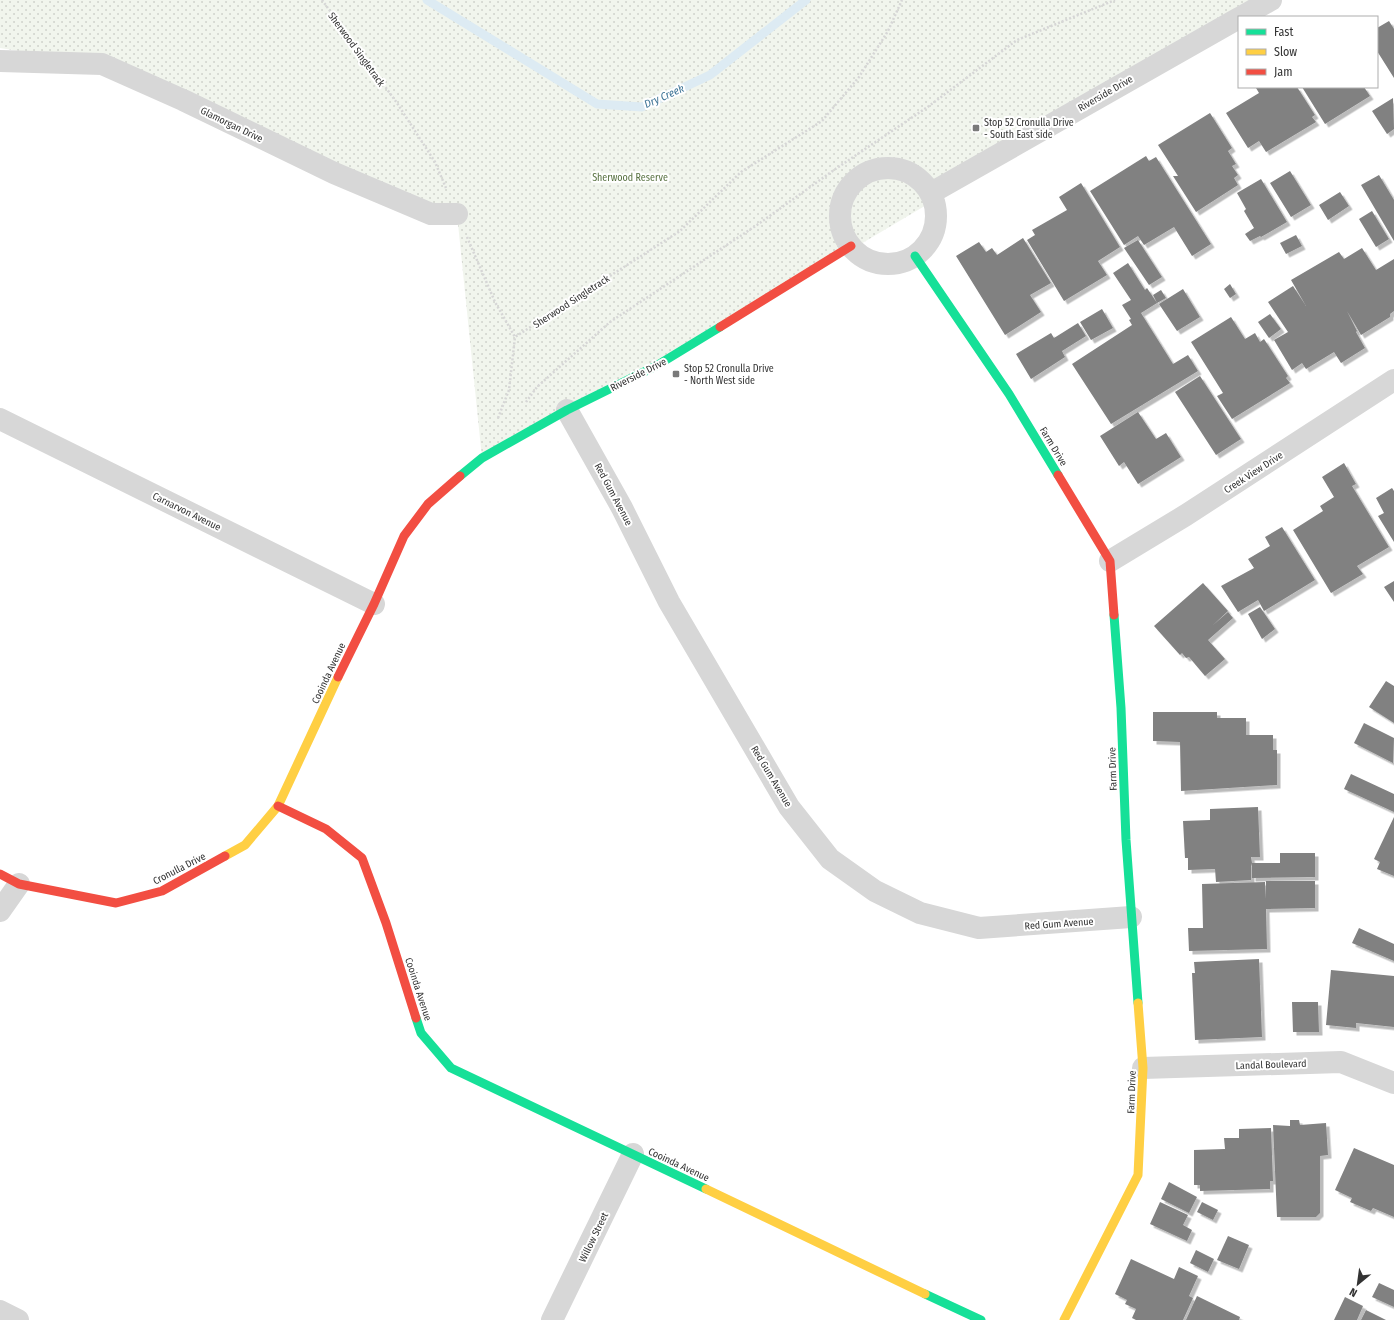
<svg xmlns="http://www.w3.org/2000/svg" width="1394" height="1320" font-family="'Fira Sans Condensed',sans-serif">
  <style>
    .park { fill: url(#park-dots) }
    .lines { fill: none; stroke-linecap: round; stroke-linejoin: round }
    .stream { stroke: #ddebf3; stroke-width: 9 }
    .building { fill: #818181; filter: url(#shadow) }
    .path { stroke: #d6d6d6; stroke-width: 2.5; stroke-dasharray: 2 2; stroke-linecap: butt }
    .street { stroke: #d7d7d7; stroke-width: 22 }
    .fast { stroke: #16e098; stroke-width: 9 }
    .slow { stroke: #ffcf43; stroke-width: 9 }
    .jam { stroke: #f24e42; stroke-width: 9 }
    .poi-dot { fill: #7a7a7a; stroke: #fff; stroke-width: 1.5 }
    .labels { text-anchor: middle; stroke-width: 4; stroke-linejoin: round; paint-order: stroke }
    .street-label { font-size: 10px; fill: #333; stroke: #fff }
    .poi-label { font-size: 10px; fill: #333; stroke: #fff; text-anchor: start }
    .park-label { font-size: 10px; fill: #56703f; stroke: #fff }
    .water-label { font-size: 11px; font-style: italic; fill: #3f7597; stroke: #fff }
  </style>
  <defs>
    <pattern id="park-dots" width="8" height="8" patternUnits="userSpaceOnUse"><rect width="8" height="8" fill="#f1f5ed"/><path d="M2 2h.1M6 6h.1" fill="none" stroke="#cfd2cc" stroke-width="1.8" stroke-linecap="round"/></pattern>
    <filter id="shadow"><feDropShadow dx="3.5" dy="3.5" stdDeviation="0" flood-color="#0004"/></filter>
  </defs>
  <rect width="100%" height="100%" fill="#fff"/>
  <path class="park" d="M 0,0 L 1274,0 L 1239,19 L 691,345 L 482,458 L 457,214 L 102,64 L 0,48 Z"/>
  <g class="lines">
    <path class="stream" d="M 427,0 L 597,104 L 642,107 L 710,75 L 806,0"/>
  </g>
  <path class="building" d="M 1389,21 L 1394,29 L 1394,78 L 1377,51 L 1377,28 Z
    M 1257,87 L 1297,87 L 1315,115 L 1312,117 L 1316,122 L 1266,152 L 1259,141 L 1248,148 L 1226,113 L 1259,93 L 1256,88 Z
    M 1302,87 L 1364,87 L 1370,96 L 1325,124 Z
    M 1393,98 L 1394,129 L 1387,134 L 1372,111 Z
    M 1210,113 L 1232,148 L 1228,151 L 1236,164 L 1232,166 L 1238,175 L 1234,178 L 1238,185 L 1196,212 L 1173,176 L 1178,176 L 1158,145 Z
    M 1146,156 L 1149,161 L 1156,157 L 1211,244 L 1192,256 L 1174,227 L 1144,245 L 1138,236 L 1124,245 L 1090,191 Z
    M 1290,171 L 1311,205 L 1291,217 L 1270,183 Z
    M 1379,175 L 1394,200 L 1394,241 L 1361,185 Z
    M 1261,179 L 1287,222 L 1261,237 L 1260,236 L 1250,241 L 1245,234 L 1254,228 L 1244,211 L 1246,209 L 1237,193 Z
    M 1081,183 L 1120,247 L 1098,261 L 1107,275 L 1064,301 L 1027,240 L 1035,235 L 1032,230 L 1067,210 L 1059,197 Z
    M 1340,192 L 1349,206 L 1328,220 L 1319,205 Z
    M 1372,211 L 1389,239 L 1376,247 L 1359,219 Z
    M 1296,235 L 1302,246 L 1286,254 L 1280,243 Z
    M 1023,238 L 1051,283 L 1030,295 L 1041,312 L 1005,335 L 956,256 L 979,242 L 986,252 L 992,248 L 997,255 Z
    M 1138,240 L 1162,277 L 1149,285 L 1124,248 Z
    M 1362,248 L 1376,270 L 1394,259 L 1394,311 L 1390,314 L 1390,317 L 1361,335 L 1347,311 L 1357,331 L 1356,332 L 1365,348 L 1341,363 L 1334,352 L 1306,369 L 1302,363 L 1292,370 L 1274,340 L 1288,332 L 1268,302 L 1293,286 L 1306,306 L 1291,280 L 1339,252 L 1344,259 Z
    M 1128,263 L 1145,290 L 1147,288 L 1157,303 L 1141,313 L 1173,364 L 1188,355 L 1198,371 L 1111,424 L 1072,364 L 1132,325 L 1129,320 L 1131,319 L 1122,305 L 1131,300 L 1113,273 Z
    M 1230,284 L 1236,294 L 1230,298 L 1224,289 Z
    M 1183,289 L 1200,317 L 1177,331 L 1159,304 Z
    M 1161,290 L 1166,298 L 1157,303 L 1153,295 Z
    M 1102,309 L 1113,328 L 1091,340 L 1080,322 Z
    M 1270,314 L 1281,329 L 1269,338 L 1258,322 Z
    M 1231,317 L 1245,339 L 1255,333 L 1260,342 L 1264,339 L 1288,376 L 1286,378 L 1290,383 L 1232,419 L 1217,396 L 1223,393 L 1191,342 Z
    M 1078,323 L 1086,336 L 1062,351 L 1065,357 L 1031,379 L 1016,354 L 1051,333 L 1054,338 Z
    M 1200,376 L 1241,439 L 1216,455 L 1175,392 Z
    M 1138,412 L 1156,439 L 1166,433 L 1181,457 L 1138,484 L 1124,462 L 1119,466 L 1100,436 Z
    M 1344,463 L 1356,484 L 1352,486 L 1389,547 L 1357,566 L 1363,574 L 1331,593 L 1293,530 L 1323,511 L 1320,506 L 1334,497 L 1322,477 Z
    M 1392,488 L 1394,491 L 1394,542 L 1378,516 L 1384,513 L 1376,498 Z
    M 1282,527 L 1315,580 L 1264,611 L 1258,600 L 1238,612 L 1221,586 L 1254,568 L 1248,559 L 1270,546 L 1265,537 Z
    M 1394,581 L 1394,602 L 1384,587 Z
    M 1203,583 L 1228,611 L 1212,626 L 1228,612 L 1233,618 L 1208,640 L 1225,659 L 1205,676 L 1189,657 L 1186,658 L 1182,653 L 1180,655 L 1154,626 Z
    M 1260,607 L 1275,629 L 1262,639 L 1248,614 Z
    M 1386,681 L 1394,686 L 1394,723 L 1369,707 Z
    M 1153,712 L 1217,712 L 1217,718 L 1246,718 L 1246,735 L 1273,735 L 1273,750 L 1277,750 L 1277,785 L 1181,791 L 1180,742 L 1153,741 Z
    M 1364,723 L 1394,738 L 1393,763 L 1354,743 Z
    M 1351,774 L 1394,794 L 1394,812 L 1344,789 Z
    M 1258,807 L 1260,857 L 1251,857 L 1252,863 L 1251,867 L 1251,880 L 1216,882 L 1215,869 L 1188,870 L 1188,858 L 1185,858 L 1183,821 L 1210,820 L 1210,809 Z
    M 1394,817 L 1394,876 L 1377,869 L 1380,862 L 1374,859 Z
    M 1280,853 L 1315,853 L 1315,877 L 1252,878 L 1252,863 L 1280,863 Z
    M 1266,881 L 1315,881 L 1315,908 L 1266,909 L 1267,949 L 1189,951 L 1188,928 L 1203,928 L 1202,884 L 1265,882 L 1266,899 Z
    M 1359,928 L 1394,944 L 1394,961 L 1352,943 Z
    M 1259,959 L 1262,1037 L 1195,1040 L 1192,973 L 1195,973 L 1194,962 Z
    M 1331,970 L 1394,976 L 1394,1027 L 1356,1023 L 1356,1028 L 1326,1025 Z
    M 1292,1002 L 1318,1002 L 1319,1032 L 1293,1032 Z
    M 1290,1120 L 1299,1120 L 1300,1125 L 1326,1123 L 1328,1155 L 1320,1156 L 1320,1213 L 1316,1217 L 1277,1217 L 1273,1125 L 1290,1126 Z
    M 1271,1128 L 1273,1181 L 1270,1181 L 1270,1189 L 1200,1191 L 1200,1185 L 1194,1185 L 1194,1150 L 1225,1149 L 1224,1138 L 1239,1138 L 1239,1129 Z
    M 1354,1148 L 1394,1165 L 1394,1217 L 1373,1208 L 1371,1211 L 1350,1202 L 1352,1198 L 1335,1190 Z
    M 1169,1182 L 1197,1197 L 1189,1213 L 1161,1199 Z
    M 1160,1202 L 1188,1215 L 1183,1225 L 1192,1230 L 1187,1241 L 1150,1224 Z
    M 1202,1202 L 1218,1210 L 1213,1220 L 1197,1212 Z
    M 1228,1236 L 1249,1245 L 1239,1269 L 1217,1260 Z
    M 1196,1250 L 1214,1259 L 1208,1272 L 1190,1263 Z
    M 1131,1259 L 1174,1279 L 1179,1267 L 1198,1276 L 1189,1296 L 1193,1298 L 1183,1320 L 1136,1320 L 1132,1318 L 1136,1309 L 1125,1304 L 1127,1300 L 1115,1294 Z
    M 1379,1283 L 1394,1290 L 1394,1307 L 1372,1297 Z
    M 1197,1296 L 1240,1317 L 1239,1320 L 1186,1320 Z
    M 1345,1297 L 1363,1306 L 1357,1320 L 1334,1320 Z
    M 1366,1310 L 1386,1320 L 1361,1320 Z"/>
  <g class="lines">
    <path class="path" d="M 322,0 L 397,103 L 435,162 L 446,188
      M 467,237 L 495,302 L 515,337 L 680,231 L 741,172 L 822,121 L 859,77 L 888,31 L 902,0
      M 526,402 L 537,387 L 610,322 L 757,225 L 834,170 L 929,106 L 1017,40 L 1115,0
      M 498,418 L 509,390 L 515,337"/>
    <path class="street" d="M 1241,17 L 1271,0
      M 0,61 L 102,64 L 183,100 L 334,173 L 431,214 L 457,214
      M840 216a48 48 0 1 1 96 0a48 48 0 1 1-96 0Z
      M 931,193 L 1239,18
      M 567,410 L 622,508 L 669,602 L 789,807 L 830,859 L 875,891 L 920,913 L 979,928 L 1131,917
      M 0,419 L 374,604
      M 1110,561 L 1186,515 L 1394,380
      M 0,911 L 19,884
      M 1143,1068 L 1341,1062 L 1394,1083
      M 0,1311 L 18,1320
      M 552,1320 L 633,1154"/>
    <path class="fast" d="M 915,256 L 1009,394 L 1058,475
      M 460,476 L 482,458 L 567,410 L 656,366 L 720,327
      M 1114,615 L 1121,708 L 1126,840 L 1138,1003
      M 416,1018 L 421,1033 L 451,1068 L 706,1189
      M 925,1294 L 981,1320"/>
    <path class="slow" d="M 225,856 L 245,845 L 278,806 L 338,677
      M 706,1189 L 925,1294
      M 1064,1320 L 1138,1175 L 1143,1068 L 1138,1003"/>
    <path class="jam" d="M 720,327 L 851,246
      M 1058,475 L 1110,561 L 1114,615
      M 338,677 L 374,604 L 404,536 L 428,504 L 460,476
      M 278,806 L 326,829 L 362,858 L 386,923 L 416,1018
      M 0,874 L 19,884 L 116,903 L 162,891 L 225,856"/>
  </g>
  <g class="poi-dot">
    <rect x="972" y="124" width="8" height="8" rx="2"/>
    <rect x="672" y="370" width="8" height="8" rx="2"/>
  </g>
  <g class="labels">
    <g class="street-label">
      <text transform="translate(357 49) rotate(54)" y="4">Sherwood Singletrack</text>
      <text transform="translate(1105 93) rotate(-30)" y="4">Riverside Drive</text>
      <text transform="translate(232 124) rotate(26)" y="4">Glamorgan Drive</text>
      <text transform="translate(571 301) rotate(-33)" y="4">Sherwood Singletrack</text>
      <text transform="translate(638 374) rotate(-27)" y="4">Riverside Drive</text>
      <text transform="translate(1054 446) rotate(59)" y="4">Farm Drive</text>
      <text transform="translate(1253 472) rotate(-33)" y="4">Creek View Drive</text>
      <text transform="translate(614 494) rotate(62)" y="4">Red Gum Avenue</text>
      <text transform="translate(187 511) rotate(26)" y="4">Carnarvon Avenue</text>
      <text transform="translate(328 673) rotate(-65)" y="4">Cooinda Avenue</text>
      <text transform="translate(1112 769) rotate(-92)" y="4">Farm Drive</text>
      <text transform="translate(772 776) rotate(59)" y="4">Red Gum Avenue</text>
      <text transform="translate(179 868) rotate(-27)" y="4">Cronulla Drive</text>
      <text transform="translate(1059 923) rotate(-4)" y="4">Red Gum Avenue</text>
      <text transform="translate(419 989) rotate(72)" y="4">Cooinda Avenue</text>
      <text transform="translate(1271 1064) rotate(-2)" y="4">Landal Boulevard</text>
      <text transform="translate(1131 1092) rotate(-88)" y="4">Farm Drive</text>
      <text transform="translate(679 1164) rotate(25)" y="4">Cooinda Avenue</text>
      <text transform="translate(593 1237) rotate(-64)" y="4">Willow Street</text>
    </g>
    <g class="poi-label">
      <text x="984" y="126">Stop 52 Cronulla Drive<tspan x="984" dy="12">- South East side</tspan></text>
      <text x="684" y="372">Stop 52 Cronulla Drive<tspan x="684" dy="12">- North West side</tspan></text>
    </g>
    <g class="park-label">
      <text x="630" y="181">Sherwood Reserve</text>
    </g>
    <g class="water-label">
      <text transform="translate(664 96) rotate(-24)" y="4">Dry Creek</text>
    </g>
  </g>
  <rect x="1238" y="16" width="140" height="72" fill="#ffffff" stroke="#adadad"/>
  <rect x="1246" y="29" width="20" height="6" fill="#16e098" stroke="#adadad"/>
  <text x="1274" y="36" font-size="12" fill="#333333">Fast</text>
  <rect x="1246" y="49" width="20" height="6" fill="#ffcf43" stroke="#adadad"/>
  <text x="1274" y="56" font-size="12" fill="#333333">Slow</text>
  <rect x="1246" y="69" width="20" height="6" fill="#f24e42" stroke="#adadad"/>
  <text x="1274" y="76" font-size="12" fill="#333333">Jam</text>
  <g transform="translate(1358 1284) rotate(209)" stroke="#ffffff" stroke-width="3" paint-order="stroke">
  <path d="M0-3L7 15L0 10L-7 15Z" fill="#333333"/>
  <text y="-6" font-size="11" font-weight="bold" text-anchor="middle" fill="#333333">N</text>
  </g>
</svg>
